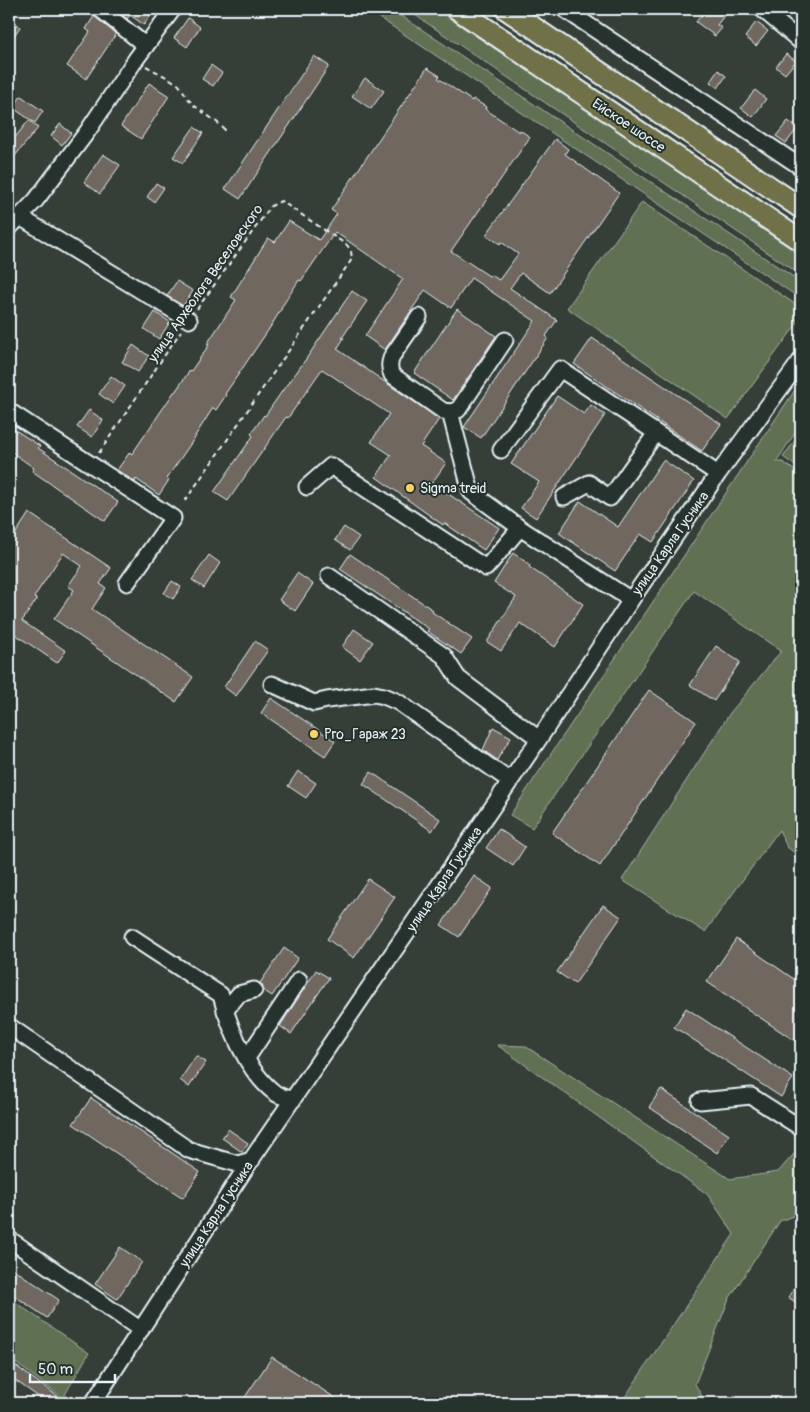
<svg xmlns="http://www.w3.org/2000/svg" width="810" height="1412" font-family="Pangolin,sans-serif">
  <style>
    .green { fill: #617153; stroke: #a4b1a6 }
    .building { fill: #70685f; stroke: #e8f1f8 }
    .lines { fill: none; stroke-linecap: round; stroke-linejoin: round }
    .minor-casing { stroke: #e8f1f8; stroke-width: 19 }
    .major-casing { stroke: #e8f1f8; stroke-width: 24 }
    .path { stroke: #e8f1f8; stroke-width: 2; stroke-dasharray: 5 4; stroke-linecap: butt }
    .minor { stroke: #26332d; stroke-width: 15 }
    .major { stroke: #6f704a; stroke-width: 20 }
    .poi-dot { fill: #ffd166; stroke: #26332d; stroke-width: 2 }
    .labels { text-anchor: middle; stroke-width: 4; stroke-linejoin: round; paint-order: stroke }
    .street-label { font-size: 14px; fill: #e8f1f8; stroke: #26332d }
    .poi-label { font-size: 14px; fill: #e8f1f8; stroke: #26332d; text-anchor: start }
  </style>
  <rect width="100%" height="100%" fill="#353e37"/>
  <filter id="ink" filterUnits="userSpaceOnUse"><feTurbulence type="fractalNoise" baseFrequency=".02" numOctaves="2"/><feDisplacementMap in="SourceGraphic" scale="10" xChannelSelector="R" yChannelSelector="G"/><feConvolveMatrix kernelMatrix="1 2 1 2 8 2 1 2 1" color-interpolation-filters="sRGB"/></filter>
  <g filter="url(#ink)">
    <path class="green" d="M 366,9 L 391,9 L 801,282 L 801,299 Z
      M 406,9 L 436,9 L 801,255 L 801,275 Z
      M 642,202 L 801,308 L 801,318 L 728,419 L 567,308 Z
      M 801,381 L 801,424 L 776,462 L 783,462 L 801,475 L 801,858 L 787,847 L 779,830 L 705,932 L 622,880 L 730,713 L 781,651 L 694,591 L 532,828 L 510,815 Z
      M 801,432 L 801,470 L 783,457 Z
      M 497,1045 L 525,1046 L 730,1179 L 778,1172 L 801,1146 L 801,1213 L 780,1221 L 729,1299 L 695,1384 L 706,1403 L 621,1403 L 734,1234 L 707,1194 Z
      M 9,1298 L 89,1353 L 63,1398 L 9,1358 Z"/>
    <path class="building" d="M 115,9 L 143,9 L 151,14 L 144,25 L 130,15 L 127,19 Z
      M 706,9 L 729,9 L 717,25 L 722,28 L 715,36 L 696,22 Z
      M 94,16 L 116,34 L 86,79 L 67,66 L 90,32 L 86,29 Z
      M 188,18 L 200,27 L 187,47 L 174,38 Z
      M 9,19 L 20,27 L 9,43 Z
      M 756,22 L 768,31 L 756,46 L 745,37 Z
      M 786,54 L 796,61 L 785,74 L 776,67 Z
      M 314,56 L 329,66 L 240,199 L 225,189 Z
      M 211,65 L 222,73 L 213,86 L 202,79 Z
      M 427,68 L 440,76 L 438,78 L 472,101 L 473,99 L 486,107 L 485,109 L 519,132 L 520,130 L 530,137 L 451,251 L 489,276 L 491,275 L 499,280 L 518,254 L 501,242 L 500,244 L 486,235 L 555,139 L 568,149 L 565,154 L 619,193 L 550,293 L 521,273 L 510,288 L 557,320 L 546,336 L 548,338 L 481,438 L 464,427 L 535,321 L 471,278 L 451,308 L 425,290 L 385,350 L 365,336 L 403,279 L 335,232 L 301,281 L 299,280 L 281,308 L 282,308 L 269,329 L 225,394 L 226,395 L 216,410 L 213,408 L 195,436 L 196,436 L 167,478 L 169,480 L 159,495 L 136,479 L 135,482 L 117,470 L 130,452 L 132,454 L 174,392 L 175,392 L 190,370 L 191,371 L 209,345 L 207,344 L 236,300 L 231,297 L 268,238 L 275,242 L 289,221 L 319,240 L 337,214 L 331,210 Z
      M 718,70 L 726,76 L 718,88 L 710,82 Z
      M 365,78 L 384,91 L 371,109 L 352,96 Z
      M 149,83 L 169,96 L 141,139 L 121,126 Z
      M 755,90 L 766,99 L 753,117 L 741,108 Z
      M 21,96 L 43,111 L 35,123 L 13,108 Z
      M 29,120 L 38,128 L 15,156 L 9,150 L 9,145 Z
      M 788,121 L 798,128 L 786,143 L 776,136 Z
      M 60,124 L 71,133 L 62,145 L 51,136 Z
      M 194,127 L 203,133 L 183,163 L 173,157 Z
      M 103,154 L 120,165 L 100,194 L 84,182 Z
      M 156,183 L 164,188 L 154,202 L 147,197 Z
      M 177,281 L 193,291 L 183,306 L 167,296 Z
      M 352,291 L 367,301 L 342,338 L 344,338 L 337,349 L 439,419 L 421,446 L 446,463 L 432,483 L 499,528 L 484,550 L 444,523 L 443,525 L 376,477 L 391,455 L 371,442 L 389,414 L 322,369 L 288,418 L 286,417 L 228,501 L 214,492 L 253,436 L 251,434 L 264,415 L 265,416 L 285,387 L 286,387 L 306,359 Z
      M 457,309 L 496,336 L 453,400 L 414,373 Z
      M 155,312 L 170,322 L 159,339 L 144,329 Z
      M 592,338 L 721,424 L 702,451 L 574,364 Z
      M 133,345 L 149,356 L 138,372 L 122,362 Z
      M 111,376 L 125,386 L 113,404 L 99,394 Z
      M 557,396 L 584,414 L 591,405 L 605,415 L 536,518 L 521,508 L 539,482 L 511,464 Z
      M 89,410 L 103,420 L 92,437 L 77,427 Z
      M 9,426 L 40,446 L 38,448 L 118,502 L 105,521 L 32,471 L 34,468 L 9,450 Z
      M 663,460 L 694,481 L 653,542 L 640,534 L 615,571 L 559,533 L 580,501 L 618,527 Z
      M 29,513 L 111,568 L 100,584 L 106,588 L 92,609 L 193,677 L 176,702 L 54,619 L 74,590 L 68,586 L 82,566 L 63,553 L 34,597 L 37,599 L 22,621 L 66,651 L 57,663 L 9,630 L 9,532 L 14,536 Z
      M 344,527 L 359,537 L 350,550 L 335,540 Z
      M 513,553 L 530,565 L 529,567 L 583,604 L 555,647 L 520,623 L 501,651 L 487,642 L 516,597 L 494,583 Z
      M 350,554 L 433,610 L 432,612 L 472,639 L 461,654 L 427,631 L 429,629 L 340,569 Z
      M 209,555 L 220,563 L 204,588 L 192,580 Z
      M 297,573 L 313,584 L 295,611 L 279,600 Z
      M 172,581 L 181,587 L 173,599 L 164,593 Z
      M 354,629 L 373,642 L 360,660 L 342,647 Z
      M 255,641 L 268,650 L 236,696 L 224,687 Z
      M 716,646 L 740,662 L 714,701 L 690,685 Z
      M 649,690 L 696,722 L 600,866 L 552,833 Z
      M 271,698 L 335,741 L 325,756 L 261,713 Z
      M 493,727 L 511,737 L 497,760 L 483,750 Z
      M 298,771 L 316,783 L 306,798 L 288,786 Z
      M 371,772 L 440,819 L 432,831 L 363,784 Z
      M 499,829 L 525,847 L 513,866 L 486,848 Z
      M 474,876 L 492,888 L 459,937 L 441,925 Z
      M 368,879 L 395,897 L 354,958 L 327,939 Z
      M 603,905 L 621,917 L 575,984 L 557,972 Z
      M 736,939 L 801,984 L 801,1032 L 795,1041 L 707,982 Z
      M 284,948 L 298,958 L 272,996 L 263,990 L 263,987 L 260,983 Z
      M 316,970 L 329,978 L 291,1034 L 280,1026 Z
      M 686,1008 L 793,1078 L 781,1097 L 674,1027 Z
      M 196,1056 L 206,1062 L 189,1087 L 180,1080 Z
      M 661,1089 L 729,1135 L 717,1153 L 649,1107 Z
      M 91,1098 L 200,1172 L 183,1198 L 73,1124 Z
      M 228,1129 L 248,1143 L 242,1152 L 222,1138 Z
      M 120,1247 L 142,1262 L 117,1299 L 95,1284 Z
      M 9,1266 L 59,1300 L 47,1318 L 9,1292 Z
      M 801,1278 L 801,1306 L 788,1297 Z
      M 272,1357 L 343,1403 L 241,1403 Z
      M 13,1364 L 67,1403 L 47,1403 L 9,1376 L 9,1370 Z"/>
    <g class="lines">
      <defs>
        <path id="minor" d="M 100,9 L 146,46
          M 564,9 L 801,167
          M 762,9 L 801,42
          M 20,217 L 189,320
          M 9,228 L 36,200 L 87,132 L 136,59 L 173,9
          M 419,317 L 392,356 C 389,364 389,368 392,375 L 443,411 L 450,412 L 458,410 L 505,340
          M 9,411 L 173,518 L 127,583
          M 450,412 L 471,492 L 520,528 L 631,600
          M 501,450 L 560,369 L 718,474
          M 307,487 L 331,466 L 486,568 L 520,528
          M 564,497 L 589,483 L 610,498 L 656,433
          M 329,576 L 444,656 L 458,678 L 539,739
          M 272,684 L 314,703 L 327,700 L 374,694 L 384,696 L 398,702 L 510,781
          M 132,937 L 221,995 C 229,1027 247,1072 275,1093 C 279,1096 287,1098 293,1100
          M 225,1011 L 239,994 L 254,990
          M 9,1026 L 189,1150 L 238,1164 L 252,1160
          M 247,1058 L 299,980
          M 700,1101 L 751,1096 L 801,1128
          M 9,1239 L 141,1330
          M 93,1403 L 245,1169 L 539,739 L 631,600 L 718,474 L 801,360"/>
        <path id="major" d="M 457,9 L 801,241
          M 506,9 L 801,208"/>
      </defs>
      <use href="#minor" class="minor-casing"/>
      <use href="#major" class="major-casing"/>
      <path class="path" d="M 146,66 L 170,79 L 179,85 L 192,104 L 218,123 L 226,131
        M 99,453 L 181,331
        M 185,501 L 352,259 L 351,251 L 347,245 L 281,201 L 271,206 L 197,309"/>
      <use href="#minor" class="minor"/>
      <use href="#major" class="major"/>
    </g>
  </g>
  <g class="poi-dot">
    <circle cx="410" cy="488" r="5"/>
    <circle cx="314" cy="734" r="5"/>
  </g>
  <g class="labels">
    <g class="street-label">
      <text transform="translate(629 125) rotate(34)" y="5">Ейское шоссе</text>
      <text transform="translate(205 283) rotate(-55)" y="5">улица Археолога Веселовского</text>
      <text transform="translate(670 543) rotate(-55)" y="5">улица Карла Гусника</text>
      <text transform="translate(444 879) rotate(-56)" y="5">улица Карла Гусника</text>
      <text transform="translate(216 1214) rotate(-57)" y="5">улица Карла Гусника</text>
    </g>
    <g class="poi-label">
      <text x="420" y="493">Sigma treid</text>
      <text x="324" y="739">Pro_Гараж 23</text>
    </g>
  </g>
  <rect width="810" height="1412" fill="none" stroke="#26332d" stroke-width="30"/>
  <rect x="15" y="15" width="780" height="1382" fill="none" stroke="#e8f1f8" stroke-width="2" filter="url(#ink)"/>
  <path d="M30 1374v8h85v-8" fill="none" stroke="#e8f1f8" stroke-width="2.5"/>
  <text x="38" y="1374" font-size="15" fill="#e8f1f8" stroke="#26332d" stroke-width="4" paint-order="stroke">50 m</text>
</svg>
